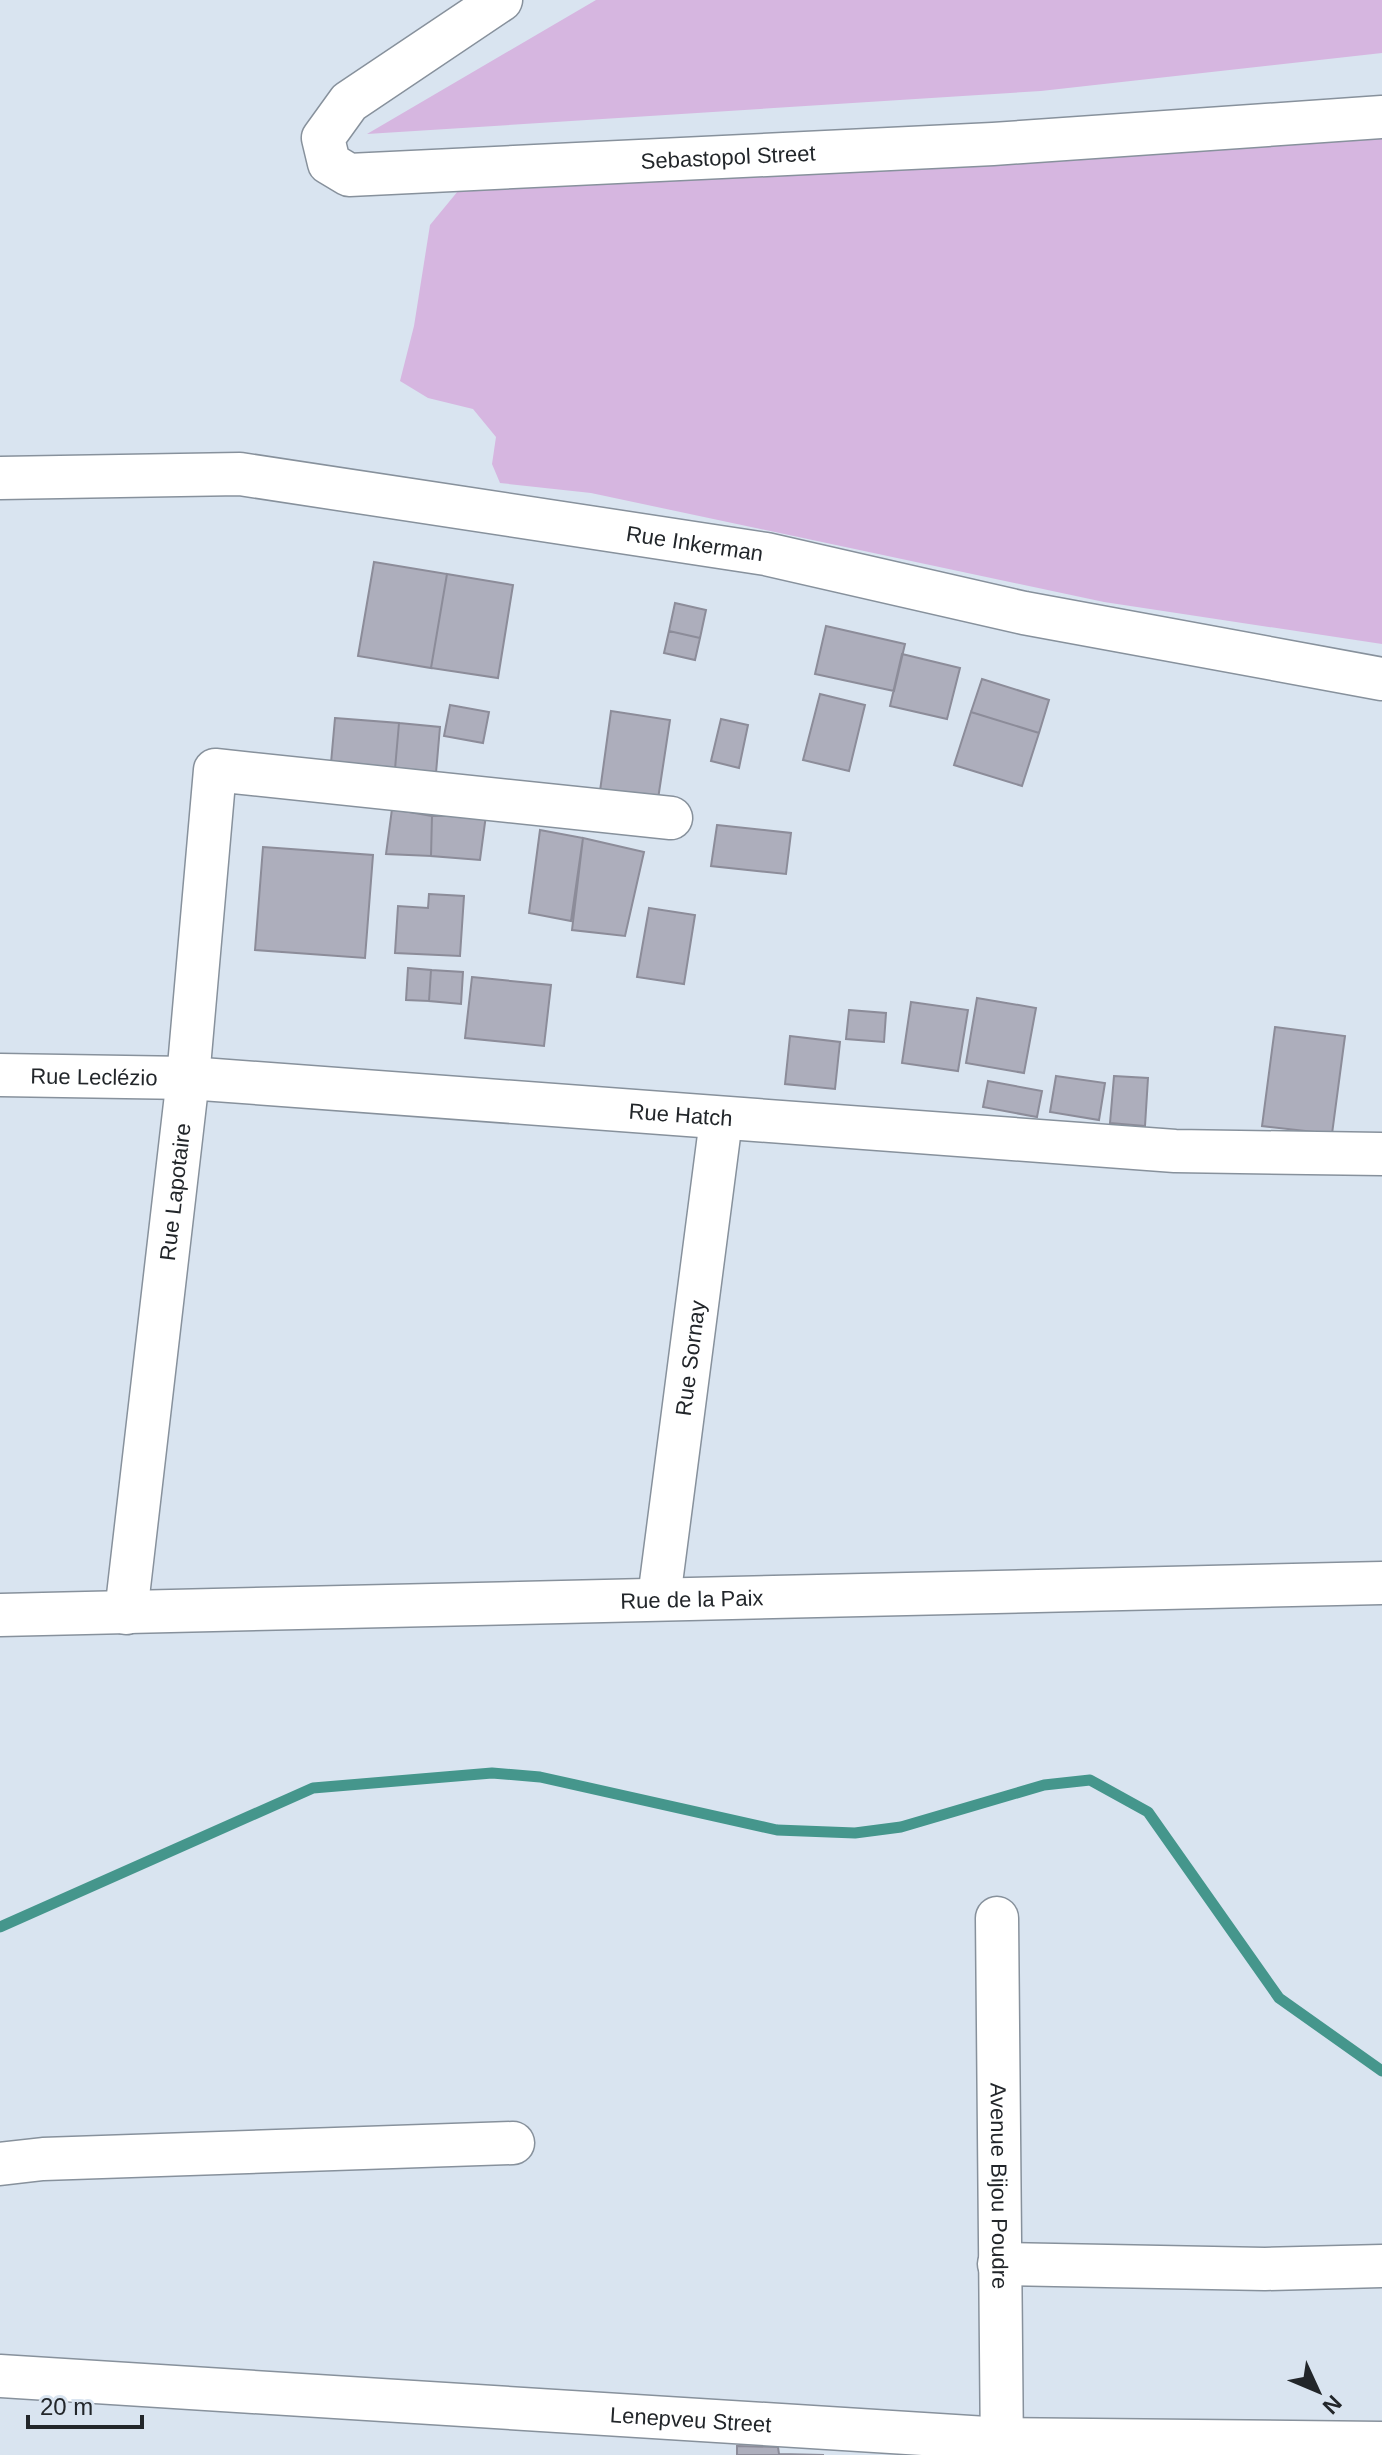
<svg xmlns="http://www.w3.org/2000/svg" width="1382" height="2455" font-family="Helvetica,sans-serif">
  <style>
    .green { fill: #d6b6e0 }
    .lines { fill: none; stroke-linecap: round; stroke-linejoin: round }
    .stream { stroke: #45968c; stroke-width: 11 }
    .building { fill: #adaebc; stroke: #8c8c99; stroke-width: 2 }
    .minor-casing { stroke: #87919c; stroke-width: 45 }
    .minor { stroke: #fff; stroke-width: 42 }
    .labels { text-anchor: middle; stroke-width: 6; stroke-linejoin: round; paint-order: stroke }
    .street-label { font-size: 22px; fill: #22262a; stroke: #d9e4f0 }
  </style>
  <rect width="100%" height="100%" fill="#d9e4f0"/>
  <path class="green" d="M 596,0 L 1382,0 L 1382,53 L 1041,91 L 367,134 Z
    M 1382,136 L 1382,644 L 1104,602 L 591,493 L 500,483 L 492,464 L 496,437 L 473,409 L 428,398 L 400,381 L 414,326 L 430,225 L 458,191 L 1067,161 Z"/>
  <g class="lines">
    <path class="stream" d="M 0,1927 L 313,1788 L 492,1773 L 540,1777 L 777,1830 L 855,1833 L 901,1827 L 1044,1785 L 1090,1780 L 1148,1812 L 1279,1998 L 1382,2071"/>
  </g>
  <path class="building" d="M 374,562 L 447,574 L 431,668 L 358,656 Z
    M 447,574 L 513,585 L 498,678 L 431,668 Z
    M 675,603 L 706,610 L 700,638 L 669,631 Z
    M 826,626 L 905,644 L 894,691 L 815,674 Z
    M 669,631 L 700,638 L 695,660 L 664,653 Z
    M 902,654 L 960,668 L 947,719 L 890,706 Z
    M 982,679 L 1049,700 L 1039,733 L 971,712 Z
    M 820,694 L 865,705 L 849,771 L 803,760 Z
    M 450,705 L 489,712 L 483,743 L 444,736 Z
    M 611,711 L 670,720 L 658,799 L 600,791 Z
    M 971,712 L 1039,733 L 1022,786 L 954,765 Z
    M 335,718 L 399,723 L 395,769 L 331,763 Z
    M 721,719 L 748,725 L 739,768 L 711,761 Z
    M 399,723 L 440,727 L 436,773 L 395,769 Z
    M 392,809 L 432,816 L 431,856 L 386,854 Z
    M 486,815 L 480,860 L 431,856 L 432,816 Z
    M 717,825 L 791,833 L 786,874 L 711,866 Z
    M 540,830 L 583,838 L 571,921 L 529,913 Z
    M 583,838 L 644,852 L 625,936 L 572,930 Z
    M 263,847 L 373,855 L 365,958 L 255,950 Z
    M 429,894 L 464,896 L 460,956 L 395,953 L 398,906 L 428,908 Z
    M 649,908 L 695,915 L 684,984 L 637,977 Z
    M 408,968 L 431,970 L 429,1001 L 406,1000 Z
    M 431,970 L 463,972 L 461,1004 L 429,1001 Z
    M 472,977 L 551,985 L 544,1046 L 465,1038 Z
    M 977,998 L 1036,1008 L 1024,1073 L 966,1063 Z
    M 911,1002 L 968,1010 L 958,1071 L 902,1063 Z
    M 849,1010 L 886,1013 L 884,1042 L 846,1039 Z
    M 1275,1027 L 1345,1036 L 1332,1134 L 1262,1126 Z
    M 790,1036 L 840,1042 L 835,1089 L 785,1084 Z
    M 1056,1076 L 1105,1083 L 1099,1120 L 1050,1112 Z
    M 1114,1076 L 1148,1078 L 1145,1126 L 1110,1123 Z
    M 988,1081 L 1042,1091 L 1037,1117 L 983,1107 Z
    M 737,2446 L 778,2447 L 779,2454 L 824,2455 L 737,2455 Z"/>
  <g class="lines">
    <defs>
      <g id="minor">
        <path id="s1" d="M 501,0 L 349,102 L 323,138 L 329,163 L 349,175 L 993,144 L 1382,117"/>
        <path id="s2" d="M 0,478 L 240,474 L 766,554 L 1024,613 L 1382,679"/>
        <path id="s3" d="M 0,1075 L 188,1078 L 1175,1151 L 1382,1154"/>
        <path id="s4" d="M 659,1598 L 721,1120"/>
        <path id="s5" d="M 126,1613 L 188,1078 L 215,770 L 671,818"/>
        <path id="s6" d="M 0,1615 L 1382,1583"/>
        <path id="s7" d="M 997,1918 L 1002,2455"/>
        <path d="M 0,2164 L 43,2159 L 513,2143"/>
        <path d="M 999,2264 L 1265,2269 L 1382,2266"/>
        <path id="s8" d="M 0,2376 L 1002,2439 L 1382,2443"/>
      </g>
    </defs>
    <use href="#minor" class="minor-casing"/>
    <use href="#minor" class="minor"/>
  </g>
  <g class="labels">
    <g class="street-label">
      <text dy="8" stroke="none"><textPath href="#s1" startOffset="656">Sebastopol Street</textPath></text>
      <text dy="8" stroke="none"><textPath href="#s2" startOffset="700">Rue Inkerman</textPath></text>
      <text dy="8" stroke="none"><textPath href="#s3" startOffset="94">Rue Leclézio</textPath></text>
      <text dy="8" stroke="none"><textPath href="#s3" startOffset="682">Rue Hatch</textPath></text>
      <text dy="8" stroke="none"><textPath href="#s5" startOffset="424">Rue Lapotaire</textPath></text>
      <text dy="8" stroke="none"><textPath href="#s4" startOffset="242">Rue Sornay</textPath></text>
      <text dy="8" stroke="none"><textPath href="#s6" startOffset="692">Rue de la Paix</textPath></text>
      <text dy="8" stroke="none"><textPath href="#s7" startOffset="268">Avenue Bijou Poudre</textPath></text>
      <text dy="8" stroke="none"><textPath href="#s8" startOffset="692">Lenepveu Street</textPath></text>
    </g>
  </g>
  <g transform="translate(1318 2391) rotate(134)" stroke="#d9e4f0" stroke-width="6" paint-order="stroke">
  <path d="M0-6L14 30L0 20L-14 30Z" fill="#22262a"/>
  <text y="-12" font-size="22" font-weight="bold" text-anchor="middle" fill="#22262a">N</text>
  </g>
  <path d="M28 2415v12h114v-12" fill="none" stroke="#22262a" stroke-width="4"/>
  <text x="40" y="2415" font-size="24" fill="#22262a" stroke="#d9e4f0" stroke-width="6" paint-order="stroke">20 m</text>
</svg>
